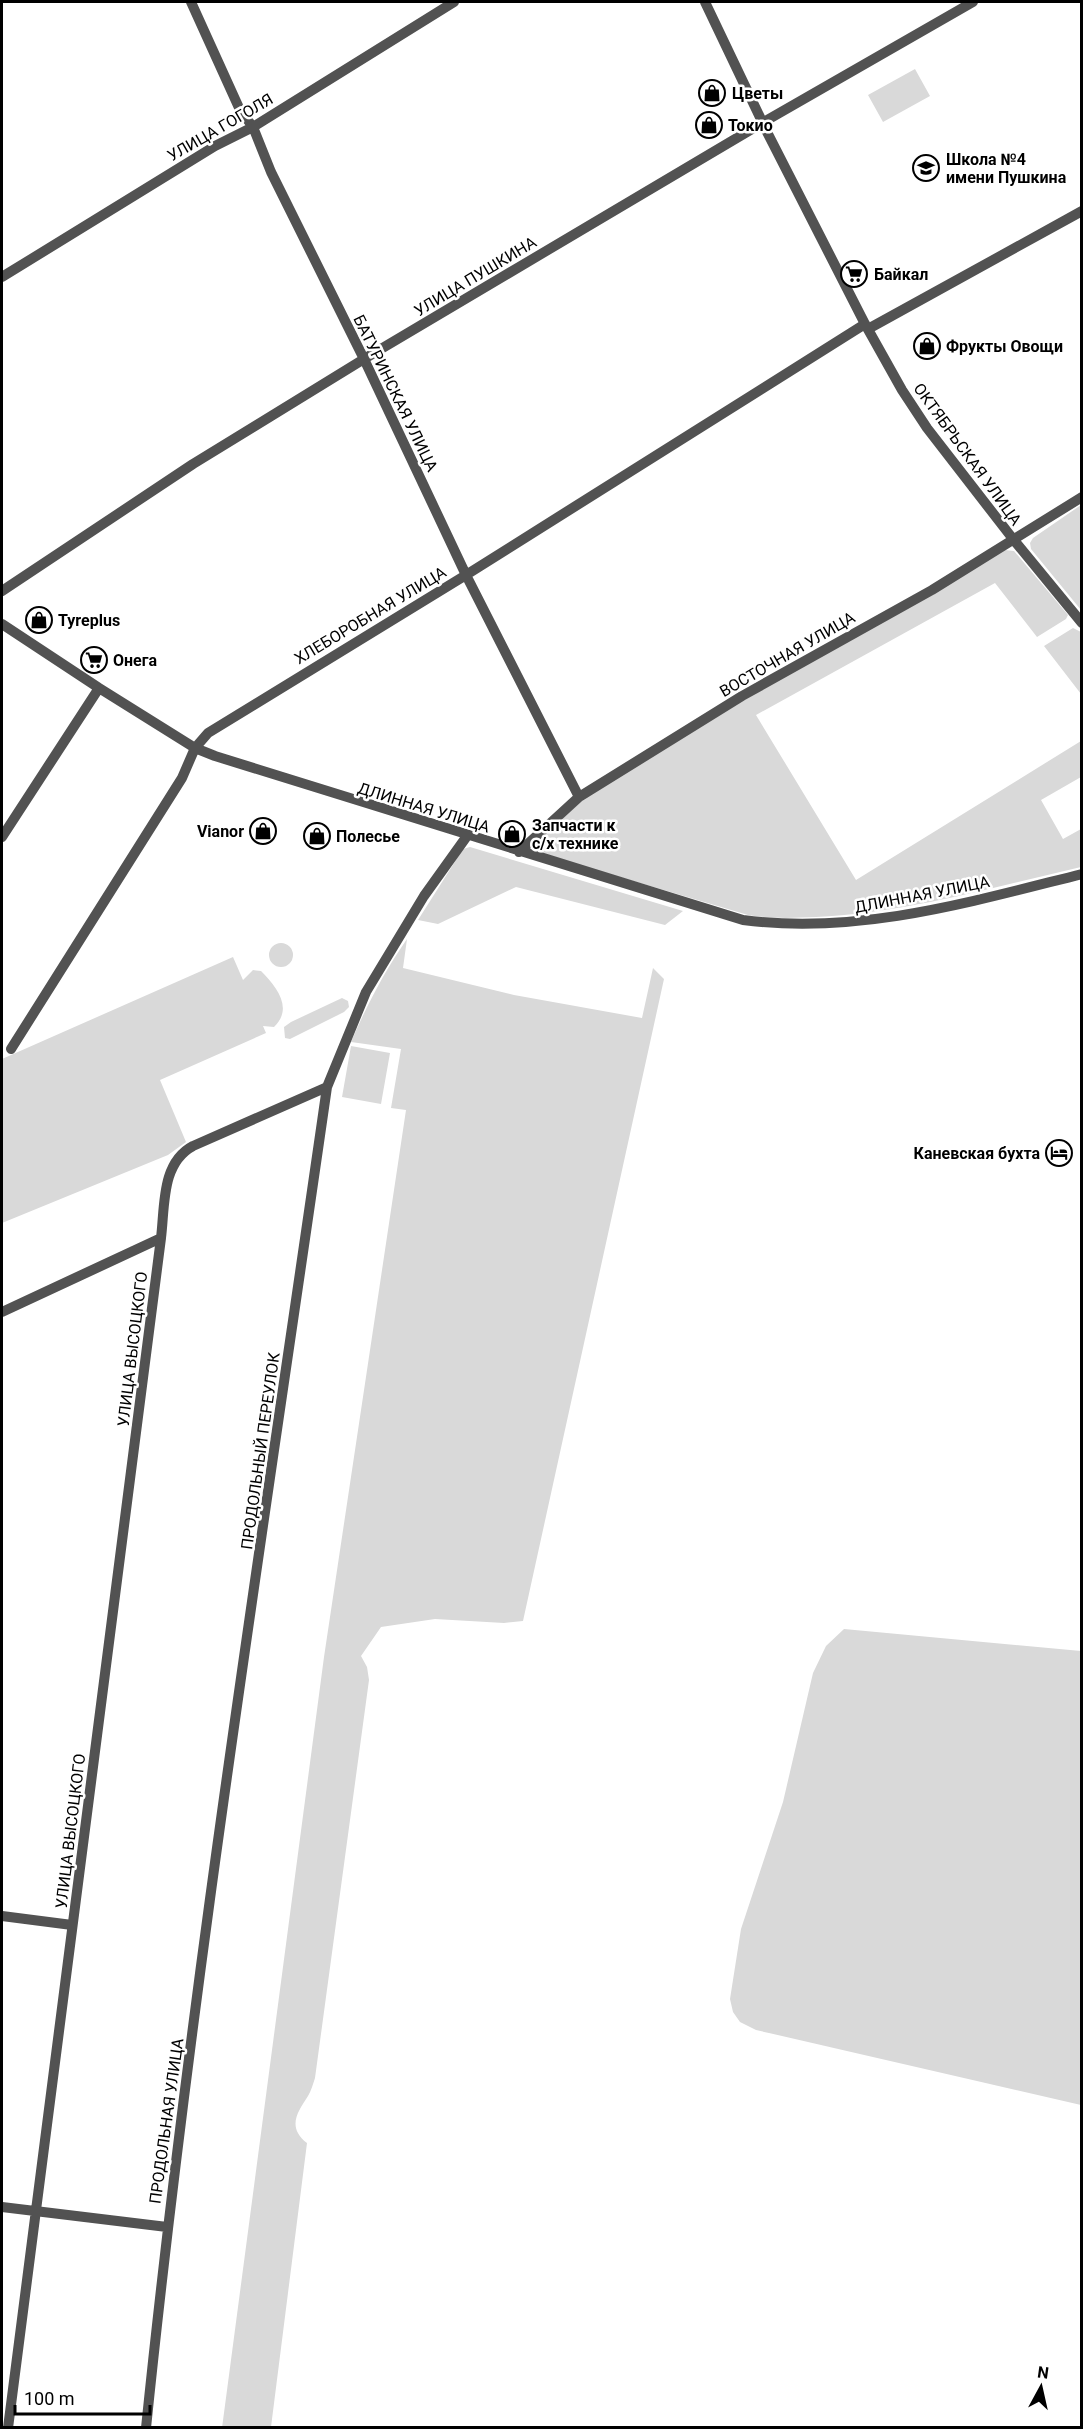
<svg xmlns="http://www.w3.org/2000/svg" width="1083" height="2429" font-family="Roboto,sans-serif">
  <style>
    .green { fill: #d9d9d9 }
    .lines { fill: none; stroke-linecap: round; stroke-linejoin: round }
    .minor { stroke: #525252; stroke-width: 10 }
    .labels { text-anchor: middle; stroke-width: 5; stroke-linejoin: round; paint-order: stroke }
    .poi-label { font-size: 16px; font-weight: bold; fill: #000; stroke: #fff; text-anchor: start }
    .street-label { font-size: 16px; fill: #000; stroke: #fff }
  </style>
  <rect width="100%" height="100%" fill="#fff"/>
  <path class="green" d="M 915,69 L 930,96 L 883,122 L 868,95 Z
    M 1081,505 L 1081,610 L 1031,549 L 1030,543 L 1033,538 Z
    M 1005,550 L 1014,551 L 1068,615 L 1066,619 L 1037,637 L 995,583 L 756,715 L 856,880 L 1081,741 L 1081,777 L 1041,800 L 1063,839 L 1081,829 L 1081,867 C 994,887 906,913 816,917 C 793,918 771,919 748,915 L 539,853 L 537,842 L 585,798 L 744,700 Z
    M 1073,628 L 1081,632 L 1081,694 L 1044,646 Z
    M 470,847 L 683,911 L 665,925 L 516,887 L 438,924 L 418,920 L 463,849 Z
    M 407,939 L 403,968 L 514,995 L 642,1018 L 653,968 L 664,979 L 523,1621 L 504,1623 L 435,1619 L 381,1627 L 361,1656 L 367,1667 L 369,1680 L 315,2078 C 313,2084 311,2091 308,2096 C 297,2113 287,2127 307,2143 L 271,2427 L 222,2428 L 324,1657 L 406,1110 L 391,1108 L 401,1049 L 351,1042 C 367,1005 384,972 407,939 Z
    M269 955a12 12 0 1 1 24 0a12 12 0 1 1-24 0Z
    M 233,957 L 243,980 L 253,970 L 261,971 C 276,986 294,1008 274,1027 L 263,1026 L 266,1033 L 160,1080 L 186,1142 L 168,1155 L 2,1223 L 2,1059 Z
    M 342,998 L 348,1001 L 349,1007 L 344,1012 L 290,1039 L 285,1038 L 284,1027 L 291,1022 Z
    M 351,1046 L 390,1053 L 381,1104 L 342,1097 Z
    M 844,1629 L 1081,1651 L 1081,2105 L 756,2030 L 740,2022 L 733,2012 L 730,1999 L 741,1929 L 783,1802 L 813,1673 L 826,1646 Z"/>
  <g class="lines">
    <path class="minor" d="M 191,2 L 240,110 L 253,127 L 271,172 L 364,359 L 466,575 L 579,797
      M 705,2 L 768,134 L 865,324 L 902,390 L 927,428 L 1013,539 L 1082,623
      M 2,277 L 215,146 L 253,127 L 454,2
      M 868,329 L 1082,211
      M 2,591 L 193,464 L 364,359 L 762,123 L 973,2
      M 2,624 L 99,688 L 195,748 L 215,756 L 743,920 C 859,935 970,902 1082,874
      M 2,837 L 99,688
      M 519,852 L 579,797 L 742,696 L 932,590 L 1082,497
      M 11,1049 L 182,778 L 195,748 L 208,733 L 466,575 L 865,324
      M 2,1312 L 161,1238 C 165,1206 161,1163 193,1146 L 327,1087 L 366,992 L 424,896 L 467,836
      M 2,1916 L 72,1925
      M 2,2207 L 167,2227
      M 8,2428 L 161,1238
      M 146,2428 C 192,1979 263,1533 327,1087"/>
  </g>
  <defs>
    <symbol id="shop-ring" viewBox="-11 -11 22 22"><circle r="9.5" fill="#fff" stroke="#000" stroke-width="1.5"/><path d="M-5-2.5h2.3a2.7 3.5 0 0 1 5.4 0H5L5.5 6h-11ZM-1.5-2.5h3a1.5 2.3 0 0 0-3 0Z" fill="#000"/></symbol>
    <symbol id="school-ring" viewBox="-11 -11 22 22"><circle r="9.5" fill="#fff" stroke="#000" stroke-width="1.5"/><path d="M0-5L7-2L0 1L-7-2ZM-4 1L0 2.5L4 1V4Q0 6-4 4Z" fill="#000"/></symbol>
    <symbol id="supermarket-ring" viewBox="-11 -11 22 22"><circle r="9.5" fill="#fff" stroke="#000" stroke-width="1.5"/><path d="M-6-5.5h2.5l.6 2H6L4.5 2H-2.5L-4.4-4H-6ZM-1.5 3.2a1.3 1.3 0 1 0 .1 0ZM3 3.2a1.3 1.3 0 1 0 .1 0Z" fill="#000"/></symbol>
    <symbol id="hotel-ring" viewBox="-11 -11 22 22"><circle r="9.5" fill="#fff" stroke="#000" stroke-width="1.5"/><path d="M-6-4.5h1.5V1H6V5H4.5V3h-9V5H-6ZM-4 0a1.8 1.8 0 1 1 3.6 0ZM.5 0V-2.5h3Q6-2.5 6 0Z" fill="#000"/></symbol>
  </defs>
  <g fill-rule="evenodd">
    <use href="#shop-ring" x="697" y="78" width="30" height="30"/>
    <use href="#shop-ring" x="694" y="110" width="30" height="30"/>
    <use href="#school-ring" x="911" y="153" width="30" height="30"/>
    <use href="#supermarket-ring" x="839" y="259" width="30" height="30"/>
    <use href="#shop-ring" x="912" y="331" width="30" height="30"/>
    <use href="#shop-ring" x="24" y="605" width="30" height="30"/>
    <use href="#supermarket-ring" x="79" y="645" width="30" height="30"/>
    <use href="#shop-ring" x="248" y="816" width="30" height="30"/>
    <use href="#shop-ring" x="497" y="819" width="30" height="30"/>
    <use href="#shop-ring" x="302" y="821" width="30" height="30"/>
    <use href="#hotel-ring" x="1044" y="1138" width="30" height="30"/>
  </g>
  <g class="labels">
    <g class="poi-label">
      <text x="732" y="99">Цветы</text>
      <text x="728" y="131">Токио</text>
      <text x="946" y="165">Школа №4<tspan x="946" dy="18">имени Пушкина</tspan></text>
      <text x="874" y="280">Байкал</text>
      <text x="946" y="352">Фрукты Овощи</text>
      <text x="58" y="626">Tyreplus</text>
      <text x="113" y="666">Онега</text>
      <text x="532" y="831">Запчасти к<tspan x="532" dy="18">с/х технике</tspan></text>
      <text x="244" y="837" text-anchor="end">Vianor</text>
      <text x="336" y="842">Полесье</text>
      <text x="1040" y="1159" text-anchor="end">Каневская бухта</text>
    </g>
    <g class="street-label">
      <text transform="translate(220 127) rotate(-30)" y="6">УЛИЦА ГОГОЛЯ</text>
      <text transform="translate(475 276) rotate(-31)" y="6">УЛИЦА ПУШКИНА</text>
      <text transform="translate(396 393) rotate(64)" y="6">БАТУРИНСКАЯ УЛИЦА</text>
      <text transform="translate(968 454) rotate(54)" y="6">ОКТЯБРЬСКАЯ УЛИЦА</text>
      <text transform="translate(370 615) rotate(-31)" y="6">ХЛЕБОРОБНАЯ УЛИЦА</text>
      <text transform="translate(787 654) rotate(-30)" y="6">ВОСТОЧНАЯ УЛИЦА</text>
      <text transform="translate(424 807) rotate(17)" y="6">ДЛИННАЯ УЛИЦА</text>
      <text transform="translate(922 894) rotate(-11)" y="6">ДЛИННАЯ УЛИЦА</text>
      <text transform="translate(132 1349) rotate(-83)" y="6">УЛИЦА ВЫСОЦКОГО</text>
      <text transform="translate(260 1451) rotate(-82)" y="6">ПРОДОЛЬНЫЙ ПЕРЕУЛОК</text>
      <text transform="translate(70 1831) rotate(-83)" y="6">УЛИЦА ВЫСОЦКОГО</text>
      <text transform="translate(166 2121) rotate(-82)" y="6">ПРОДОЛЬНАЯ УЛИЦА</text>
    </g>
  </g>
  <rect width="1083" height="2429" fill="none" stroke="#000000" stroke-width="6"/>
  <g transform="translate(1041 2387) rotate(8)" stroke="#ffffff" stroke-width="4.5" paint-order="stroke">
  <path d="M0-4.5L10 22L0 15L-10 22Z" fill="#000000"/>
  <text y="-9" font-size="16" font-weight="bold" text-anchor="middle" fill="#000000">N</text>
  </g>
  <path d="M15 2405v9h135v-9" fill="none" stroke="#000000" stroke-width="3"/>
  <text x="24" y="2405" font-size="18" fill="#000000" stroke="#ffffff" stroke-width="4.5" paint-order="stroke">100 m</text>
</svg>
